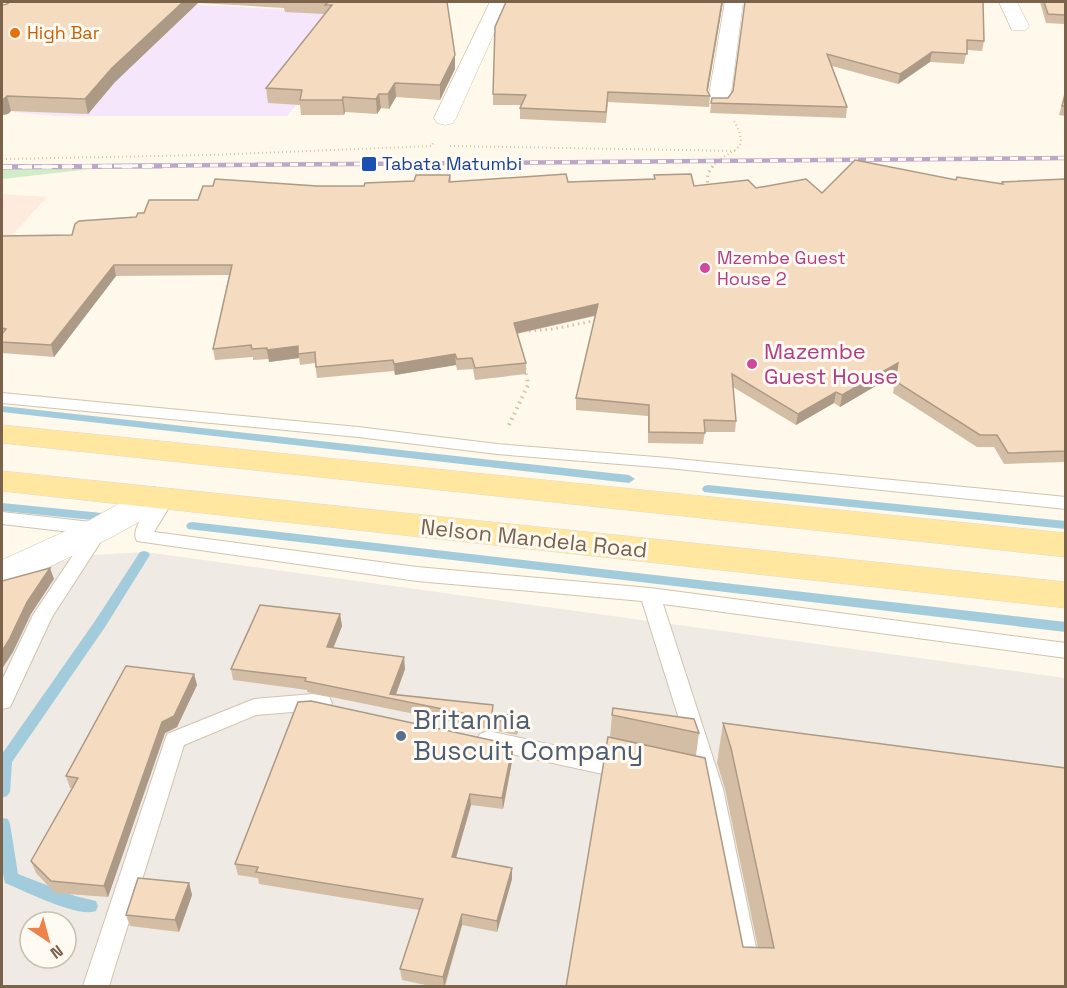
<svg xmlns="http://www.w3.org/2000/svg" width="1067" height="988" viewBox="0 0 1067 988" font-family="'Space Grotesk',sans-serif">
<style>
.commercial{fill:#feebde}
.industrial{fill:#efeae3;fill-rule:evenodd}
.education{fill:#f6e6fb}
.green{fill:#d1edc7}
.lines{fill:none;stroke-linecap:round;stroke-linejoin:round}
.stream{fill:#a2ccdc;fill-rule:evenodd}
.service-casing{stroke:#d2c2ae;stroke-width:2}
.minor-casing{stroke:#d2c2ae;stroke-width:1}
.primary-casing{stroke:#dfd9d4;stroke-width:1}
.path-far2{stroke:#dbbfa2;stroke-width:2;stroke-dasharray:1 3;stroke-linecap:butt}
.path-far1{stroke:#dbbfa2;stroke-width:3;stroke-dasharray:1.5 4;stroke-linecap:butt}
.path{stroke:#dbbfa2;stroke-width:4;stroke-dasharray:1.5 4.5;stroke-linecap:butt}
.service{fill:#fff;fill-rule:evenodd}
.minor{fill:#fff;fill-rule:evenodd}
.primary{fill:#ffe7a0;fill-rule:evenodd}
.rail-far1-casing{stroke:#bea6ca;stroke-width:4.5}
.rail-casing{stroke:#bea6ca;stroke-width:5}
.rail-far1{stroke:#fffbf2;stroke-width:3;stroke-dasharray:8;stroke-linecap:butt}
.rail{stroke:#fffbf2;stroke-width:4;stroke-dasharray:10;stroke-linecap:butt}
.wall{fill:#d3bda5}
.shaded-wall{fill:#ac9a86}
.building{fill:#f5dcc0;stroke:#ac9a86;stroke-width:1.5}
.food-dot{fill:#e8710a;stroke:#fffbf2;stroke-width:2}
.transit-dot{fill:#1a4fb4;stroke:#fffbf2;stroke-width:2}
.hotel-dot{fill:#d1479c;stroke:#fffbf2;stroke-width:2}
.service-dot{fill:#5c6f8a;stroke:#fffbf2;stroke-width:2}
.labels{text-anchor:middle;stroke-width:6;stroke-linejoin:round;paint-order:stroke}
.far-food-label{font-size:18px;fill:#c56008;stroke:#fffbf2;text-anchor:start}
.far-transit-label{font-size:18px;fill:#164399;stroke:#fffbf2;text-anchor:start}
.far-hotel-label{font-size:18px;fill:#b23c85;stroke:#fffbf2;text-anchor:start}
.hotel-label{font-size:22px;fill:#b23c85;stroke:#fffbf2;text-anchor:start}
.street-label{font-size:22px;fill:#7b624b;stroke:#fffbf2}
.near-service-label{font-size:27px;fill:#4e5e75;stroke:#fffbf2;text-anchor:start}
</style>
<rect width="100%" height="100%" fill="#fef9ea"/>
<path class="commercial" d="M2,194L47,197L2,246Z"/>
<path class="industrial" d="M145,552L1065,678V986H2V582L46,564L94,555ZM30,922H66V958H30Z"/>
<path class="education" d="M138,3L228,6L372,16L287,116H55L13,112Z"/>
<path class="green" d="M2,164H137L2,179Z"/>
<g class="lines">
<g class="stream">
<path d="M2,406L629,475L635,479L629,483L2,412Z"/>
<path d="M708,485L1066,521V529L704,492L702,489L704,486Z"/>
<path d="M2,503L102,513L108,517L102,521L2,511Z"/>
<path d="M192,522L1066,622V632L188,529L186,526L188,523Z"/>
<path d="M144,551L148,552L150,555L148,558L105,627L12,762L10,792L7,796L2,798V754L95,621L140,552Z"/>
<path d="M2,818L8,819L10,824L18,874L75,896L96,901L98,906L96,911C77,918 25,891 5,883L2,869Z"/>
</g>
<g class="service-casing">
<g id="service">
<path d="M2,393L358,427L497,444L668,458L1066,497V509L668,468L497,454L358,437L2,403Z"/>
<path d="M165,493L171,495L174,499L154,532L417,567L650,588L1066,643V658L663,604L723,789L764,986H738L701,789L642,601L417,581L137,541C129,528 151,506 159,495Z"/>
<path d="M2,512L100,523L107,525L109,529L52,617L10,707L2,709V680L33,615L87,534L2,524Z"/>
<path d="M313,694L329,697L332,703L329,709L256,715L184,745L109,986H83L167,734L254,699Z"/>
<path d="M488,731L626,761L634,764L637,770L634,776L626,779L488,749L480,746L477,740L480,734Z"/>
</g>
</g>
<g class="minor-casing">
<g id="minor">
<path d="M490,2H508L456,118L453,123L445,125L437,123L434,118Z"/>
<path d="M725,2H743L730,101L727,106L719,107L711,106L708,101Z"/>
<path d="M999,2H1017L1029,26L1026,30H1012Z"/>
<path d="M155,487L167,490L172,498L167,506L112,537L15,583L2,586V560L88,521L143,490Z"/>
</g>
</g>
<g class="primary-casing">
<g id="primary">
<path d="M2,425L1066,533V557L2,443Z"/>
<path d="M2,471L1066,582V608L2,491Z"/>
</g>
</g>
<g class="path-far2">
<path d="M450,146L738,151"/>
<path d="M2,159L209,155L432,146L433,143"/>
<path d="M712,167C728,147 753,155 734,121"/>
</g>
<g class="path-far1">
<path d="M707,188L708,173L713,166"/>
<path d="M529,331L553,329L598,320"/>
<path d="M525,368L527,379"/>
</g>
<path class="path" d="M509,425L528,385L527,377"/>
<use href="#service" class="service"/>
<use href="#minor" class="minor"/>
<use href="#primary" class="primary"/>
<g class="rail-far1-casing">
<path id="rail-far1" d="M2,167L1066,158"/>
</g>
<g class="rail-casing">
<path id="rail" d="M2,167L162,166"/>
</g>
<use href="#rail-far1" class="rail-far1"/>
<use href="#rail" class="rail"/>
</g>
<g class="wall">
<path d="M10,2H447L455,69L440,100L396,97L389,109L381,108L377,114L345,112L344,115H301L300,105L268,103L266,88L325,14L285,12L284,8L198,3L115,82L88,114L11,111L8,114L2,115L7,4Z"/>
<path d="M723,2L707,91L710,96L709,107L608,102L606,123L520,119V108L521,105H493V94Z"/>
<path d="M745,2H983L984,41L982,51L967,50L964,64L930,62L898,84L832,66L847,107L846,118L710,113L712,98H728L733,91Z"/>
<path d="M1040,2H1065V24L1046,23Z"/>
<path d="M1065,94V116L1059,115Z"/>
<path d="M450,175L451,182H568L654,179V175L694,186L756,188L822,193L956,180L1002,184V182L1065,179V462L1004,464L994,447H977L893,393L896,374L840,407L834,403L796,425L733,387L736,421L735,432H705L703,444L648,443V416L576,410V398L595,316L517,334L526,363V374L475,380L473,369L457,370L456,365L395,375L394,371L317,378L315,363L300,365L299,358L269,362V359L253,360V357L215,360L213,349L229,275L116,276L54,357L2,353V236L72,235L136,217L144,213L198,200L317,186H364L414,181Z"/>
<path d="M340,614L342,626L333,648L405,669L396,695L494,713L518,716V727L517,735L307,692V690L233,680L231,669Z"/>
<path d="M194,674L197,685L177,727L165,733L108,897L55,893L36,873L31,861L72,788H70L66,776Z"/>
<path d="M612,715L699,733L696,756L743,947L758,948L725,789L717,763L723,723L1065,987H566L610,737Z"/>
<path d="M513,756L503,809L471,805L456,858L512,868V879L497,932L462,925L445,987H435L402,980L400,969L419,910L259,884L258,878L238,875L235,864Z"/>
<path d="M189,883L192,895L179,932L130,926L126,915Z"/>
</g>
<g class="shaded-wall">
<path d="M183,2H198V3L115,82L88,114L85,99L112,68Z"/>
<path d="M722,2H723L707,96V90Z"/>
<path d="M932,52L930,62L898,84L900,74Z"/>
<path d="M455,55V69L440,100V85Z"/>
<path d="M395,83L396,97L389,109L388,94Z"/>
<path d="M379,94L381,108L377,114L376,99Z"/>
<path d="M7,96L11,111L8,114L2,115V99Z"/>
<path d="M343,97L345,112L344,115L342,100Z"/>
<path d="M114,265L116,276L54,357L51,345Z"/>
<path d="M598,304L597,315L514,334V323Z"/>
<path d="M298,346L299,358L269,362L267,350Z"/>
<path d="M455,354L456,365L395,375L394,364Z"/>
<path d="M898,363L896,374L840,407L842,395Z"/>
<path d="M836,392L834,403L796,425L798,414Z"/>
<path d="M50,568L54,579L31,614L13,652L2,669V651L27,602Z"/>
<path d="M340,614L342,626L329,659L327,647Z"/>
<path d="M404,657L405,669L394,699L390,694Z"/>
<path d="M194,674L197,685L177,727L165,733L108,897L104,886L162,722Z"/>
<path d="M518,716V727L517,735L516,724Z"/>
<path d="M513,745V756L503,809L502,798Z"/>
<path d="M470,794L471,805L453,868L452,857Z"/>
<path d="M512,868V879L497,932V921Z"/>
<path d="M189,883L192,895L179,932L175,920Z"/>
<path d="M462,914V925L444,987L443,977Z"/>
</g>
<g class="building">
<path d="M10,2H183L112,68L85,99L7,96L4,99H2V5L7,4Z"/>
<path d="M328,2H447L455,55L440,85L395,83L388,94H379L376,99L343,97L342,100H300L302,90L266,88L332,5H325Z"/>
<path d="M506,2H722L707,90L710,96L608,92L606,112L520,108L526,95L493,94L495,27Z"/>
<path d="M745,2H983L984,41L967,40V54L932,52L900,74L827,54L847,107L711,103L712,98H728L733,91Z"/>
<path d="M1044,2H1065V15L1048,14Z"/>
<path d="M1065,94V106H1062Z"/>
<path d="M855,160L956,180L957,177L1003,184L1002,182L1065,179V451L1008,453L997,435H980L895,381L898,363L842,395L836,392L798,414L732,374L736,421L704,420L705,433L649,432V405L576,398L598,304L514,323L526,363L475,368L472,358L457,359L455,354L394,364L393,360L316,367L315,352L298,354V346L267,350V348L252,349L251,345L213,349L232,265H114L51,345L2,342V334L6,329L2,328V236L72,235L75,224L79,221L136,217L138,213H144L149,200H198L203,186H213L215,179L317,186H364L365,183L414,181L416,175H450L449,182L566,174L568,182L655,179L654,175L691,174L694,186L748,180L756,188L806,179L822,193Z"/>
<path d="M50,568L27,602L9,640L2,651V581Z"/>
<path d="M260,605L340,614L327,647L404,657L390,694L493,705L492,713L518,716L516,724L305,681L306,678L231,669Z"/>
<path d="M126,666L194,674L174,716L162,722L104,886L51,881L31,861L78,778L66,776Z"/>
<path d="M311,701L513,745L502,798L470,794L452,857L512,868L497,921L462,914L443,977L400,969L423,899L256,872L258,867L235,864L298,702Z"/>
<path d="M613,708L694,719L699,733L612,715Z"/>
<path d="M723,723L1065,768V987H566L608,737L705,758L743,947L774,948L731,748Z"/>
<path d="M138,878L189,883L175,920L126,915Z"/>
</g>
<circle class="food-dot" cx="15" cy="33" r="6"/>
<rect class="transit-dot" x="361" y="156" width="16" height="16" rx="3"/>
<g class="hotel-dot">
<circle cx="705" cy="268" r="6"/>
<circle cx="752" cy="364" r="6"/>
</g>
<circle class="service-dot" cx="401" cy="736" r="6"/>
<g class="labels">
<g class="far-food-label">
<text x="27" y="39">High Bar</text>
</g>
<g class="far-transit-label">
<text x="382" y="170">Tabata Matumbi</text>
</g>
<g class="far-hotel-label">
<text x="717" y="264">Mzembe Guest<tspan x="717" dy="21">House 2</tspan></text>
</g>
<g class="hotel-label">
<text x="764" y="359">Mazembe<tspan x="764" dy="25">Guest House</tspan></text>
</g>
<g class="street-label">
<text transform="translate(534 538) rotate(6)" y="8">Nelson Mandela Road</text>
</g>
<g class="near-service-label">
<text x="413" y="729">Britannia<tspan x="413" dy="31">Buscuit Company</tspan></text>
</g>
</g>
<rect width="1067" height="988" fill="none" stroke="#7b624b" stroke-width="6"/>
<g transform="translate(48 940) rotate(144)"><circle r="28" fill="#fffbf2" stroke="#cabeaf" stroke-width="1.5"/>
<path d="M0-4.5L10 22L0 15L-10 22Z" fill="#ed834a"/>
<text y="-9" font-size="16" font-weight="bold" text-anchor="middle" fill="#7b624b">N</text>
</g>
</svg>
